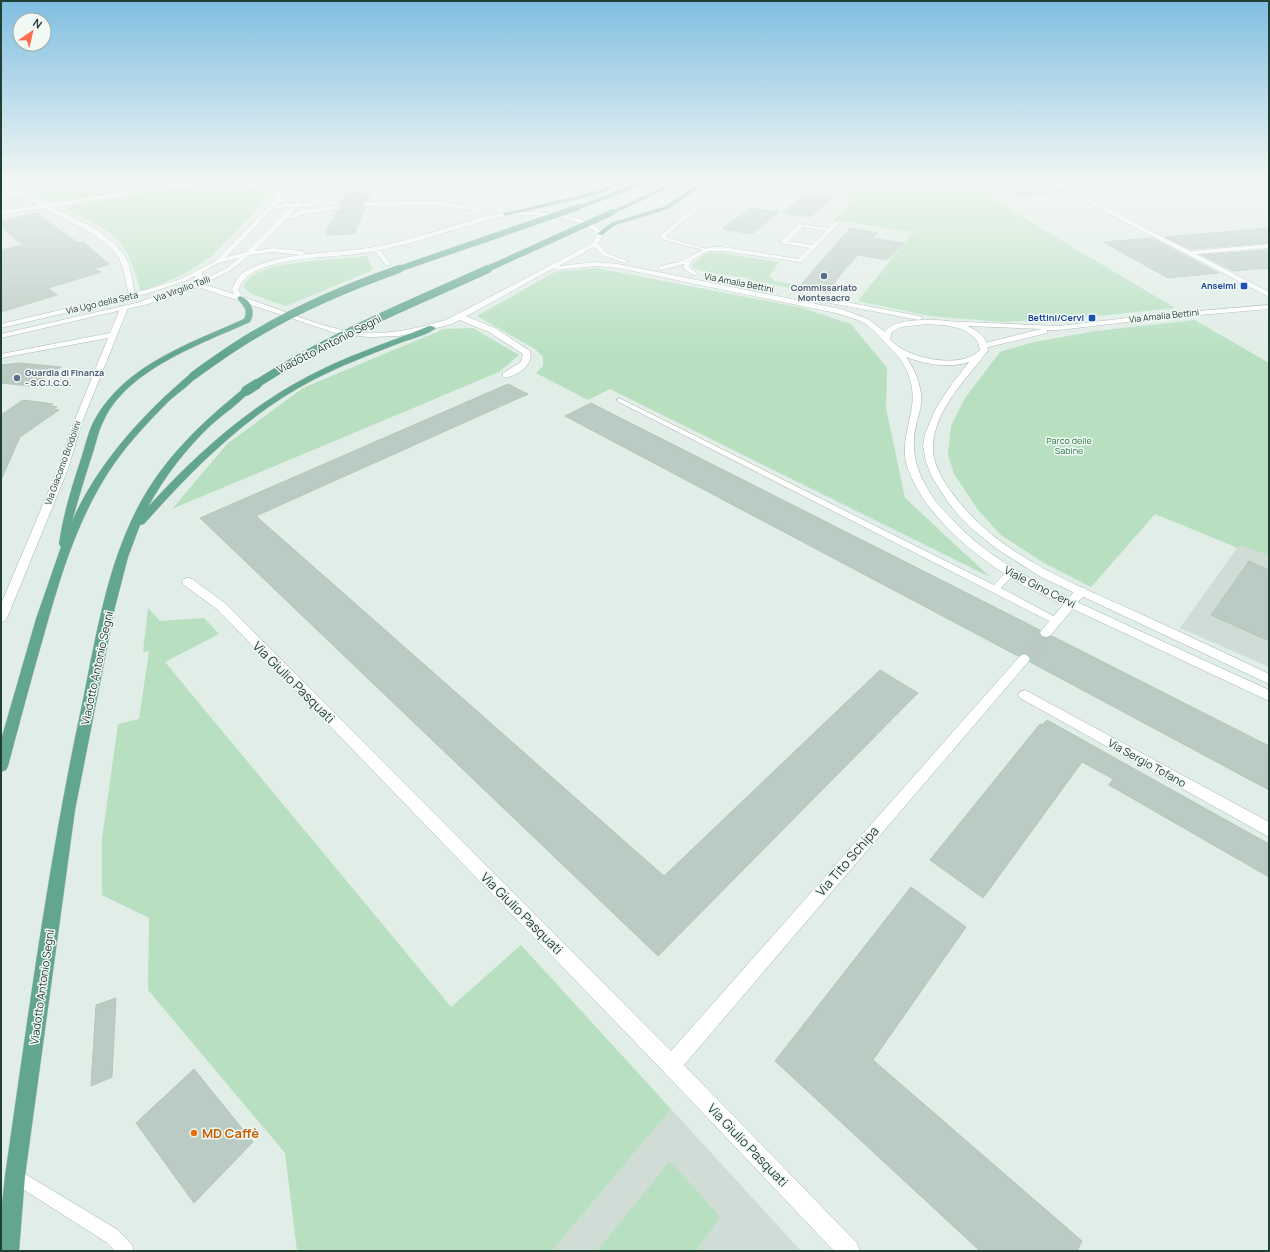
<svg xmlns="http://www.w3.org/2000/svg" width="1270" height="1252" viewBox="0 0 1270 1252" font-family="Manrope,sans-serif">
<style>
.built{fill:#cfddd6}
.green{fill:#b8e0c0}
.building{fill:#b9cbc2;stroke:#b3c7bd}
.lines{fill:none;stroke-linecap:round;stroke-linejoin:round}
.minor-tunnel-far1{stroke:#bacac3;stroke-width:6;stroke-dasharray:6 3;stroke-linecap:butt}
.minor-tunnel{stroke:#bacac3;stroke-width:12;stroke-dasharray:12 6;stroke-linecap:butt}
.service-casing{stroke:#a3b5ae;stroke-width:1}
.minor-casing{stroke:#a3b5ae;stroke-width:1}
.tertiary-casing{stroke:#a3b5ae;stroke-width:1}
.primary-casing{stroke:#c1c9c6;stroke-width:1}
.service{fill:#fff;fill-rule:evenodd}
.minor{fill:#fff;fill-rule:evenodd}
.tertiary{fill:#fff;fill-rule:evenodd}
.primary{fill:#62a690;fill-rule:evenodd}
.primary-bridge-far2-casing{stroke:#c1c9c6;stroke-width:6;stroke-linecap:butt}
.primary-bridge-far1-casing{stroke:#c1c9c6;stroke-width:8;stroke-linecap:butt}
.primary-bridge-casing{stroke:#c1c9c6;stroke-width:10;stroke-linecap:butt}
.primary-bridge-far2{stroke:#62a690;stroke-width:6}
.primary-bridge-far1{stroke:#62a690;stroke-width:8}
.primary-bridge{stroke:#62a690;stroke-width:10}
.service-dot{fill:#5c6f8a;stroke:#f2f9f5;stroke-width:1.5}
.transit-dot{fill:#1a4fb4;stroke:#f2f9f5;stroke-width:1.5}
.food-dot{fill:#e8710a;stroke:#f2f9f5;stroke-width:1.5}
.labels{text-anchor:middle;stroke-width:3;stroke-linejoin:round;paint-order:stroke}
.far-street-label{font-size:9px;fill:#203f35;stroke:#f2f9f5}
.far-transit-label{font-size:9px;font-weight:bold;fill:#164399;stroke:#f2f9f5;text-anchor:end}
.far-service-label{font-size:9px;font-weight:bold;fill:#4e5e75;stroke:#f2f9f5}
.far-park-label{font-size:9px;fill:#277942;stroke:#f2f9f5}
.street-label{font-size:11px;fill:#203f35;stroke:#f2f9f5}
.near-street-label{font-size:13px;fill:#203f35;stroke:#f2f9f5}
.near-food-label{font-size:13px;font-weight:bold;fill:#c56008;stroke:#f2f9f5;text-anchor:start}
</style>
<rect width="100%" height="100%" fill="#e1ede7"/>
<g class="built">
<path d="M1,191L2,192L24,203L1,208Z"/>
<path d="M1240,544L1269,556V667L1180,628Z"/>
<path d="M671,1109L801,1251H552Z"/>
</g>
<g class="green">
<path d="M1,179H204L53,203L18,186L1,182Z"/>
<path d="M231,179H235L264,193L266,199L212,256L184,274L143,291L140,290C134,267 128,246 108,231C94,221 77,217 64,207Z"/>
<path d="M747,179H976L993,195L987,196L1175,308L1098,316L1002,322L929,316L858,301L913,232L834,220L856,197Z"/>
<path d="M1238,179H1269V191Z"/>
<path d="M714,252L779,262L769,276L775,281L792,284L789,288L749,280L748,278L716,274L692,268L693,264L705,254Z"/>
<path d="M367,256L373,270L286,306L251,294L244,288C245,259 344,260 367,256Z"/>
<path d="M596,268L803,308L851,324L887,368L886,408L905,498L990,577L610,389L588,400L536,373L543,366V357L535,349L477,316L555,272Z"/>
<path d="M1195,320L1269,363V556L1241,545L1238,548L1155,514L1091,587L1044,563L1001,535L978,510L954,474L948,455L951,426L965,398L1000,352L1034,342L1096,331Z"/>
<path d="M473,328L519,355L499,372L172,509L227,444L303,388L444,329Z"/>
<path d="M148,608L160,621L204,618L219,634L165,662L451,1007L521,945L671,1109L552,1251H297L285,1153L148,990L149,918L102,895V839L118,724L139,719L149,651L143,652Z"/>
<path d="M670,1161L720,1217L696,1251H597Z"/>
</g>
<g class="building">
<path d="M352,179H376L368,200L362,204L365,207L354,234L325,235L337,211L342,209L339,205Z"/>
<path d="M990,179H1055L1053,185L1064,192L1020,196Z"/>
<path d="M804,195L831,198L810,217L783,213Z"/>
<path d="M750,208L779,212L752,234L722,229Z"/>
<path d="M36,213L78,243L83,242L109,264L94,269L101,272L48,288L57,295L1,312V250L23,245L1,227V221Z"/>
<path d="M850,228L878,233L872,238L904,243L887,260L858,255L844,270L827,293L798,288Z"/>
<path d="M1269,228V243L1190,249L1165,237Z"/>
<path d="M1152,238L1219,273L1168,278L1103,242Z"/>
<path d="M1269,250V268L1233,271L1201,255Z"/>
<path d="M20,363L61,367L29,386L1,383V365Z"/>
<path d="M508,384L528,394L256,516L664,876L880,670L918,693L658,956L200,518Z"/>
<path d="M23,400L53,404L51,406L57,407L53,409L59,410L20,437L1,480V415Z"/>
<path d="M591,403L1040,630L1039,634L1042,637L1046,638L1052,636L1269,746V790L1030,662L1031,658L1029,655L1023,653L1018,656L565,416Z"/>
<path d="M1249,561L1269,570V641L1211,615Z"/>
<path d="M1047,720L1269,844V877L1109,785L1113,779L1082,762L983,898L930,860L1040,724L1042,725Z"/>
<path d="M911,887L966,927L873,1060L1082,1241L1077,1251H980L775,1061Z"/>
<path d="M116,998L112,1077L91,1086L96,1005Z"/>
<path d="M194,1069L253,1142L194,1203L136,1123Z"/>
</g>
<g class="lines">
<path class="minor-tunnel-far1" d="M338,208L365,207"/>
<path class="minor-tunnel" d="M1024,659L1046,633"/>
<g class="service-casing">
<g id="service">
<path d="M399,179H403L404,180L402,181Z"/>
<path d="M707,203L710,204L694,211L666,236L668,238L707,249V251L664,240L661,237V235L692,209Z"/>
<path d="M617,399H621L994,585L1007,571H1013L1014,573L1013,575L1001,588L1059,619L1060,621L1059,623H1053L617,401Z"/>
<path d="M15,1168L118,1230L132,1245L134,1251H115L106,1242L10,1181L7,1176L10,1171Z"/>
</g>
</g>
<g class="minor-casing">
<g id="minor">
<path d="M207,179H220L51,207C78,220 114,233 128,263C132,273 133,285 135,296L132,298L129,296L124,272L119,258L113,250L95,235L44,208L1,215V211L39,205L1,188V184L20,191L46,204Z"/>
<path d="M1057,179H1069L1061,181L1059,184L1190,251L1269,244V248L1196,254L1269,292V297L1054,185Z"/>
<path d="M436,201L487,210L484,212L436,205L366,206L363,204L366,202Z"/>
<path d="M285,203H309L312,205L309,207H285L272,210L269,208Z"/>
<path d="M338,206L341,208L340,209L307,213L282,221L279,219L306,209Z"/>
<path d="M836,221L841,222L801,262L723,251H708L692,260L689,267L697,273V275H693L684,269V264L661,270L658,268C663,264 672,264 679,262C697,255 700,246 723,247L798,259L809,248L781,243V241L799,224L829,228ZM802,227L826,231L812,245L788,241Z"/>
<path d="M374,248H378L391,264L390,265H386L373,249Z"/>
<path d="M1269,305V309L1153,319L1059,330H1047V333L984,348L980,346L981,344L1041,329L944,325L940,323L944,321L1059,326L1153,315Z"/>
<path d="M121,306H124L128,308L82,422L68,469L7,618L5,621L1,622V604L58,469L74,422L108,338L1,358V354L110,333Z"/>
<path d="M457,315H463L495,328L530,351C535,364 515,379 503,377V373L521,362L523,354L489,332L457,319Z"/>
<path d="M188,578L192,579L226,604L671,1051L1020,656L1024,654L1028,656L1030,659L1028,662L684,1065L857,1243L860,1251H834L664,1072L218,610L184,585L182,582L184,579Z"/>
<path d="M1081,587L1085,588L1087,591L1085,594L1050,636L1046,637L1042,636L1040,633L1042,630L1077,588Z"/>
<path d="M1025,690L1269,822V837L1020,698L1018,695L1020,692Z"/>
</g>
</g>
<g class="tertiary-casing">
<path id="tertiary" d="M250,179H257L280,193L282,199L226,257L246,252L296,202L295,197L264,179H271L299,195L302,202L255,251L272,248L302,251L305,253L302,255L272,252L250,255L231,270L203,284L234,294L232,290C236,279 240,273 251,268C289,251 334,254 374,247C415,240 455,224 495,214C519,209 590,211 603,234L598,244L608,254L628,261L625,263L604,256L594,247L559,266L595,262L618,264L841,309L868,319L885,332C891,322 908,321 919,320L825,302L822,300L825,298L919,316L923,318L919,320C940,319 970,321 984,338C986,341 987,346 988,350C967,379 935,408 933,446C932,461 941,478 950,490C996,556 1075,584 1145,616C1187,635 1228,654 1269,674V684L1041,577L997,549L971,528L959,516L948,502L932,477L926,462L923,446L925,434L935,410L951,385L969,362C948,369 926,364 906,357C917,373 924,391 920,410C917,422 913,434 914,446C914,460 919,474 926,486C932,498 941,508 950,517C998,570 1065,596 1129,626C1176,647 1222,669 1269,690V701L1024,586C978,558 928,521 908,469C900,447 909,428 912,406C915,388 908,366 895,353C892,350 889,347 886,344C879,336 872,327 862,322C854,318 845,316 836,313L618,268L595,266L557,270L554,268L452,324L425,331L399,336L369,337L338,334L198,287L148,304L1,338V334L136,303L195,283V276L185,281L149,293L1,328V324L145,290L181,279L217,260L276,199L275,195ZM531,215C547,216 588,219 597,234L593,243L446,320C413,330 372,339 338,329C306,321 274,307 243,297L238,290C242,281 246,275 256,271C293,254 337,259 376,251C417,243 456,228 496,218L514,215ZM239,258L227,268L202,280V272L218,263ZM927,324C943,325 968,326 977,341C979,343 979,347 980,350C963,370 905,359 890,339L892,332L901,327Z"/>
</g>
<g class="primary-casing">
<g id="primary">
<path d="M628,179H636L591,196L505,216L502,214L587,194Z"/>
<path d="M647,179H655L623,193L581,208L576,207Z"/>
<path d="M681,179H688L615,213L610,212Z"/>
<path d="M706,179H713L668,209L615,225L602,235L597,234L611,223L664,207Z"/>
<path d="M240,296C251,300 256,311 250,322C201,344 128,369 104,420C99,429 97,439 94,449C86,473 79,497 72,521C99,462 141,416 190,374H196L197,376C190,385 179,392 170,400C150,420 130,441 114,464C79,514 61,574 45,631C32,676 20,721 8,766L6,770L1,772V740L36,619L61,547L59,544C63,516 71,489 80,462C85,448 88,431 95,419C126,364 191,343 244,319C249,309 242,305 237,298Z"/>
<path d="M429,326H432L436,328C428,335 407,340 397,344C369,355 340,366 313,380C247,414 193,469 144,524L140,525L128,557L115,607L75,810L25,1176L19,1251H1V1213L5,1176C28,1017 49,857 83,700C96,636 107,567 137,509C162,460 201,423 243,389H249L250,391C239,404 223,414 210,426C185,450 165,476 148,507C194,456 245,410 305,378C345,356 388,343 429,326Z"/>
</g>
</g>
<use href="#service" class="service"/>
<use href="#minor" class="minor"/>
<use href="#tertiary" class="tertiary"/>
<use href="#primary" class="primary"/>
<g class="primary-bridge-far2-casing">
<g id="primary-bridge-far2">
<path d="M396,270L579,207"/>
<path d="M485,270L613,212"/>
</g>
</g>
<g class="primary-bridge-far1-casing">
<g id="primary-bridge-far1">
<path d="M193,376C215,360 236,345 259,332C303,306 351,286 399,269"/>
<path d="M255,385C328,337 409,305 488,269"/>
</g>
</g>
<g class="primary-bridge-casing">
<path id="primary-bridge" d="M246,391L257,384"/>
</g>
<use href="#primary-bridge-far2" class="primary-bridge-far2"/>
<use href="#primary-bridge-far1" class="primary-bridge-far1"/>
<use href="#primary-bridge" class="primary-bridge"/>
</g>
<linearGradient id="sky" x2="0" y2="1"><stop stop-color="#80bee1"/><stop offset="0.51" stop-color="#f2f7f4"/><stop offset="1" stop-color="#f2f7f4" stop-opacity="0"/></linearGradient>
<rect width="1270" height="354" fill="url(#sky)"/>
<g class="service-dot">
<circle cx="824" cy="276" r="4"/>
<circle cx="17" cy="378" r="4"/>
</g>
<g class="transit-dot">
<rect x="1240" y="282" width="8" height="8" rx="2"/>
<rect x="1088" y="314" width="8" height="8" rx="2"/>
</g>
<circle class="food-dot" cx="194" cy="1133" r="4"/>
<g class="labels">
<g class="far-street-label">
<text transform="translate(739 283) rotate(11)" y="3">Via Amalia Bettini</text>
<text transform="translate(182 289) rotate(-20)" y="3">Via Virgilio Talli</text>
<text transform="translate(102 303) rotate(-13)" y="3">Via Ugo della Seta</text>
<text transform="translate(1164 316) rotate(-6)" y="3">Via Amalia Bettini</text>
<text transform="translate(63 463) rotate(-70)" y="3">Via Giacomo Brodolini</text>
</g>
<g class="far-transit-label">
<text x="1236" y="289">Anselmi</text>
<text x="1084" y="321">Bettini/Cervi</text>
</g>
<g class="far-service-label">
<text x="824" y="291">Commissariato<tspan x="824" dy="10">Montesacro</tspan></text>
<text x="25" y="376" text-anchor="start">Guardia di Finanza<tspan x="25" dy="10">- S.C.I.C.O.</tspan></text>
</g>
<g class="far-park-label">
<text x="1069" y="444">Parco delle<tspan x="1069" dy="10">Sabine</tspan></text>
</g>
<g class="street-label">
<text transform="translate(329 344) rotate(-27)" y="4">Viadotto Antonio Segni</text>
<text transform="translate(1040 587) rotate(27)" y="4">Viale Gino Cervi</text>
<text transform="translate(97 668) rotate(-78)" y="4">Viadotto Antonio Segni</text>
<text transform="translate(1147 763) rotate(29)" y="4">Via Sergio Tofano</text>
<text transform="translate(42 987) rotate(-82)" y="4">Viadotto Antonio Segni</text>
</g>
<g class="near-street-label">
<text transform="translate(294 682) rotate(45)" y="5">Via Giulio Pasquati</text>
<text transform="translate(847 861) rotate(-49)" y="5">Via Tito Schipa</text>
<text transform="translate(522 913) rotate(45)" y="5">Via Giulio Pasquati</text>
<text transform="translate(748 1145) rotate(46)" y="5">Via Giulio Pasquati</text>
</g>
<g class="near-food-label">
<text x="202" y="1138">MD Caffè</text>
</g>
</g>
<rect width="1270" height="1252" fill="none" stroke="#203f35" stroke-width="4"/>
<g transform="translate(32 32) rotate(34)"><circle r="19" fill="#f2f9f5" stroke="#9eafa8"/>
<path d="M0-3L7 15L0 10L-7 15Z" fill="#fd6f4f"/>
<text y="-6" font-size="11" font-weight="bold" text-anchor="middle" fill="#203f35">N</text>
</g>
</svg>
